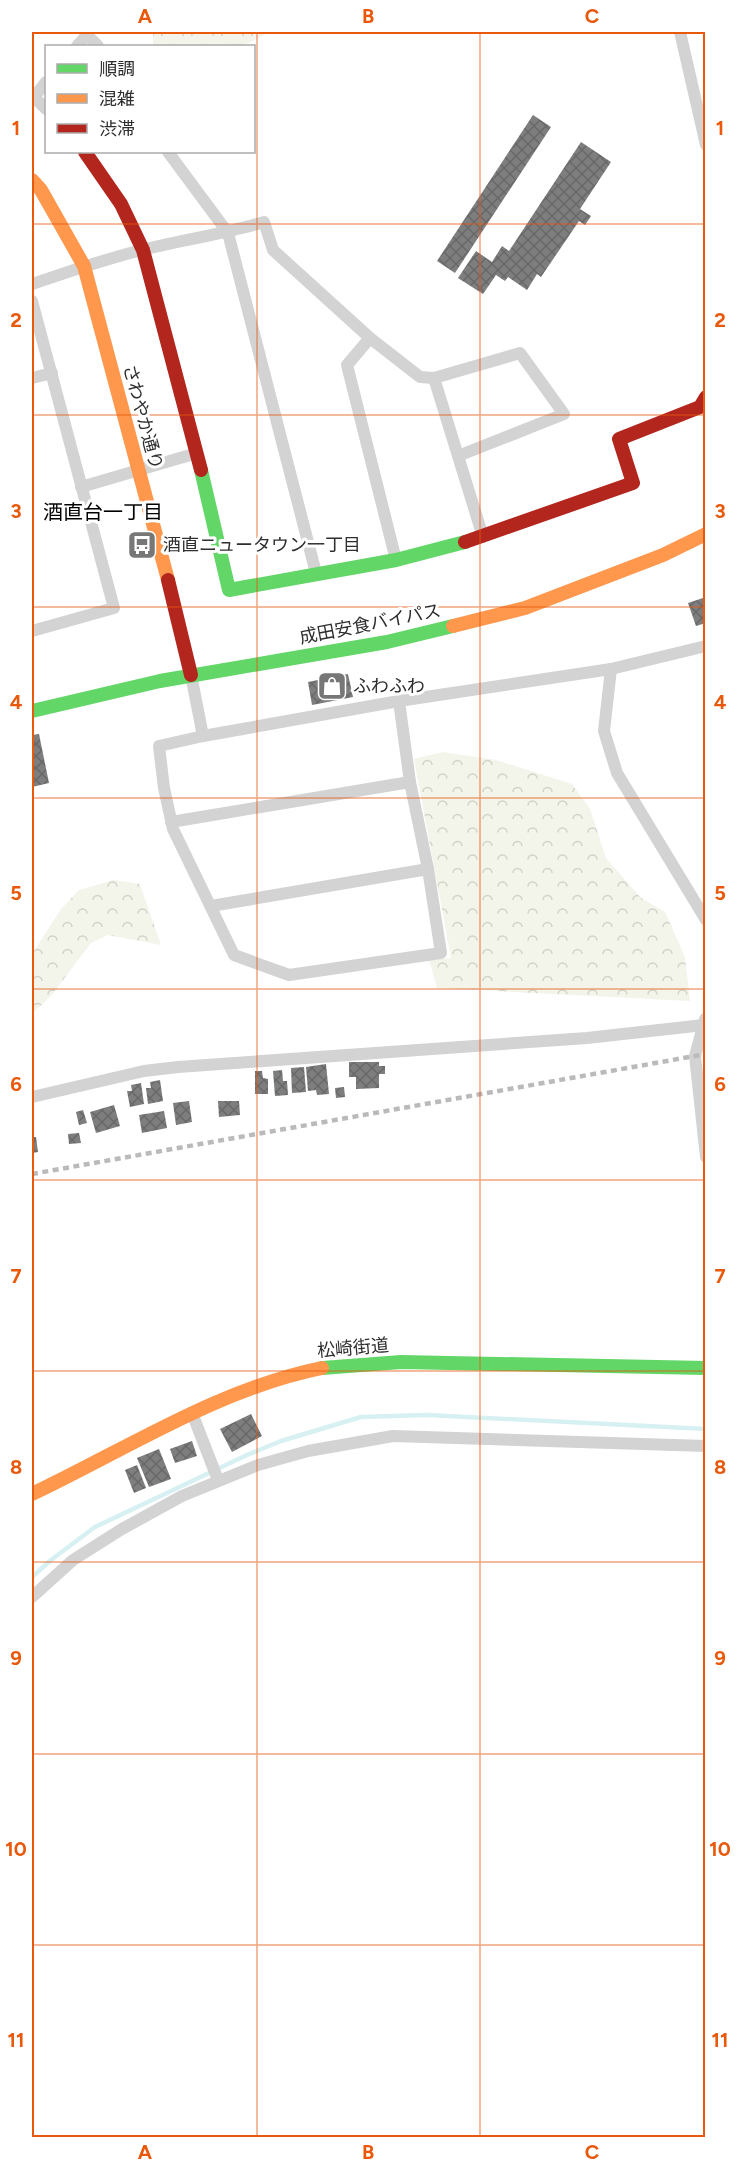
<svg xmlns="http://www.w3.org/2000/svg" width="737" height="2169" viewBox="0 0 737 2169" font-family="Figtree,'Noto Sans JP',sans-serif">
<style>
.forest{fill:url(#forest-crowns)}
.lines{fill:none;stroke-linecap:round;stroke-linejoin:round}
.stream{stroke:#d7f0f2;stroke-width:4.5}
.building{fill:url(#building-cross-hatch)}
.street{stroke:#d3d3d3;stroke-width:12}
.fast{stroke:#63d668;stroke-width:14}
.slow{stroke:#ff974d;stroke-width:14}
.jam{stroke:#b3261e;stroke-width:14}
.rail{stroke:#bababa;stroke-width:4.5;stroke-dasharray:6 4.5;stroke-linecap:butt}
.grid{fill:none;stroke:#e8590c;stroke-width:1.5;stroke-opacity:0.55}
.labels{text-anchor:middle;stroke-width:6;stroke-linejoin:round;paint-order:stroke}
.street-label{font-size:18px;fill:#2e2e2e;stroke:#fff}
.poi-label{font-size:18px;fill:#2e2e2e;stroke:#fff;text-anchor:start}
.neighbourhood-label{font-size:20px;fill:#000;stroke:#fff}
.neatline{fill:none;stroke:#e8590c;stroke-width:2}
.grid-label{font-size:20px;text-anchor:middle;font-weight:bold;fill:#e8590c}
</style>
<defs>
<pattern id="forest-crowns" width="20" height="18" patternUnits="userSpaceOnUse" patternTransform="scale(1.5)"><rect width="20" height="18" fill="#f3f5eb"/><path d="M2 6a3 3 0 1 1 6 0M12 15a3 3 0 1 1 6 0" fill="none" stroke="#d1d2ca"/></pattern>
<pattern id="building-cross-hatch" width="8" height="8" patternUnits="userSpaceOnUse" patternTransform="scale(1.5)"><rect width="8" height="8" fill="#7e7e7e"/><path d="M0 0l8 8M0 8l8-8" fill="none" stroke="#686868"/></pattern>
</defs>
<rect width="100%" height="100%" fill="#fff"/>
<g class="forest">
<path d="M153,32H270L242,46H153Z"/>
<path d="M443,752L496,760L572,784L590,809L606,858L641,898L665,912L685,957L690,1001L437,988L429,960L451,958L414,759Z"/>
<path d="M114,880L140,884L161,945L108,935L91,943L51,996L32,1014V954L61,909L79,890Z"/>
</g>
<g class="lines">
<path class="stream" d="M32,1577L51,1560L95,1527L247,1455L281,1441L361,1417L427,1415L706,1429"/>
</g>
<g class="building">
<path d="M533,115L551,127L455,273L437,261Z"/>
<path d="M581,142L611,162L580,209L591,216L585,225L579,221L541,277L537,274L527,290L508,277L505,281L496,275L483,294L458,278L476,251L492,262L502,246L509,251Z"/>
<path d="M706,597V623L696,626L688,603Z"/>
<path d="M348,674L353,697L312,705L308,682Z"/>
<path d="M39,734L49,783L32,787V735Z"/>
<path d="M349,1062H379V1066H385V1074H379V1088L356,1089V1077H349Z"/>
<path d="M326,1064L329,1094L317,1095L316,1090L308,1091L306,1067Z"/>
<path d="M304,1067L306,1092L292,1093L291,1068Z"/>
<path d="M282,1070L283,1081H287L288,1095L275,1096L273,1071Z"/>
<path d="M255,1071H262L263,1078L268,1079V1094H255Z"/>
<path d="M160,1080L163,1101L148,1104L146,1088H151L150,1082Z"/>
<path d="M141,1083L144,1104L130,1107L127,1091H132L131,1085Z"/>
<path d="M344,1087L345,1097L336,1098L335,1088Z"/>
<path d="M189,1101L192,1122L176,1125L173,1103Z"/>
<path d="M218,1101H239L240,1115L219,1117Z"/>
<path d="M114,1105L120,1126L96,1133L90,1112Z"/>
<path d="M83,1110L87,1123L79,1125L76,1112Z"/>
<path d="M164,1111L167,1128L142,1133L139,1115Z"/>
<path d="M79,1133L81,1143L69,1144L68,1134Z"/>
<path d="M32,1137H36L38,1152L32,1153Z"/>
<path d="M251,1414L262,1436L232,1452L220,1429Z"/>
<path d="M192,1441L197,1456L175,1463L170,1449Z"/>
<path d="M159,1449L171,1479L149,1487L137,1458Z"/>
<path d="M137,1465L146,1488L134,1493L125,1470Z"/>
</g>
<g class="lines">
<g class="street">
<path d="M680,32L706,145"/>
<path d="M77,46L87,35L98,46"/>
<path d="M32,95L46,109"/>
<path d="M34,97L46,82"/>
<path d="M168,152L228,233L316,573"/>
<path d="M32,284C68,272 105,259 142,250C183,240 224,234 264,222L273,250L370,338L420,377L434,378L520,353L564,414L458,456"/>
<path d="M32,301L114,608L32,631"/>
<path d="M370,338L347,365L396,560"/>
<path d="M32,378L52,373"/>
<path d="M434,378L483,537"/>
<path d="M81,487L197,453"/>
<path d="M611,669L604,731L617,773L706,920"/>
<path d="M191,675L203,736"/>
<path d="M399,701L410,782L428,869L441,953L289,975L234,955L173,829L164,788L159,746L203,736Z"/>
<path d="M399,701L611,669L706,646"/>
<path d="M171,822L410,782"/>
<path d="M211,906L428,869"/>
<path d="M705,1019L695,1056L706,1157"/>
<path d="M32,1097L144,1071L178,1067L587,1038L704,1025"/>
<path d="M192,1413L218,1480"/>
<path d="M32,1597L73,1560L122,1529L182,1496L258,1465L308,1451L393,1436L706,1446"/>
</g>
<g class="fast">
<path d="M201,470L229,590L396,560L465,542"/>
<path d="M32,711L160,681L387,642L453,626"/>
<path d="M322,1368L401,1362L706,1368"/>
</g>
<g class="slow">
<path d="M32,180L41,190L84,266L168,580"/>
<path d="M453,626L525,608L663,555L706,534"/>
<path d="M32,1494C127,1449 218,1389 322,1368"/>
</g>
<g class="jam">
<path d="M85,152L121,204L143,250L201,470"/>
<path d="M465,542L633,483L619,439L700,407L706,397"/>
<path d="M168,580L191,675"/>
</g>
<path class="rail" d="M32,1174L706,1054"/>
</g>
<path class="grid" d="M257,32V2138M480,32V2138M32,224H706M32,415H706M32,607H706M32,798H706M32,989H706M32,1180H706M32,1371H706M32,1562H706M32,1754H706M32,1945H706"/>
<defs>
<g id="bus-square" transform="scale(1.5)"><rect x="-9" y="-9" width="18" height="18" rx="4" fill="#777" stroke="#fff"/><path d="M-5-6H5V4H4V6H2V4H-2V6H-4V4H-5ZM-3.5-4V0h7V-4ZM-3.5 1.2v1.5H-2V1.2ZM2 1.2v1.5H3.5V1.2Z" fill="#fff"/></g>
<g id="shop-square" transform="scale(1.5)"><rect x="-9" y="-9" width="18" height="18" rx="4" fill="#777" stroke="#fff"/><path d="M-5-2.5h2.3a2.7 3.5 0 0 1 5.4 0H5L5.5 6h-11ZM-1.5-2.5h3a1.5 2.3 0 0 0-3 0Z" fill="#fff"/></g>
</defs>
<g fill-rule="evenodd">
<use href="#bus-square" x="142" y="545"/>
<use href="#shop-square" x="332" y="686"/>
</g>
<g class="labels">
<g class="street-label">
<text transform="translate(143 417) rotate(75)" y="6">さわやか通り</text>
<text transform="translate(370 624) rotate(-11)" y="6">成田安食バイパス</text>
<text transform="translate(353 1348) rotate(-5)" y="6">松崎街道</text>
</g>
<g class="poi-label">
<text x="163" y="551">酒直ニュータウン一丁目</text>
<text x="353" y="692">ふわふわ</text>
</g>
<g class="neighbourhood-label">
<text x="103" y="519">酒直台一丁目</text>
</g>
</g>
<rect width="737" height="2169" fill="none" stroke="#ffffff" stroke-width="66"/>
<rect x="45" y="45" width="210" height="108" fill="#ffffff" stroke="#ababab" stroke-width="1.5"/>
<rect x="57" y="64" width="30" height="9" fill="#63d668" stroke="#ababab" stroke-width="1.5"/>
<text x="99" y="75" font-size="18" fill="#2e2e2e">順調</text>
<rect x="57" y="94" width="30" height="9" fill="#ff974d" stroke="#ababab" stroke-width="1.5"/>
<text x="99" y="105" font-size="18" fill="#2e2e2e">混雑</text>
<rect x="57" y="124" width="30" height="9" fill="#b3261e" stroke="#ababab" stroke-width="1.5"/>
<text x="99" y="135" font-size="18" fill="#2e2e2e">渋滞</text>
<rect x="33" y="33" width="671" height="2103" class="neatline"/>
<g class="grid-label">
<text x="145" y="23">A</text>
<text x="368" y="23">B</text>
<text x="592" y="23">C</text>
<text x="16" y="135">1</text>
<text x="720" y="135">1</text>
<text x="16" y="327">2</text>
<text x="720" y="327">2</text>
<text x="16" y="518">3</text>
<text x="720" y="518">3</text>
<text x="16" y="709">4</text>
<text x="720" y="709">4</text>
<text x="16" y="900">5</text>
<text x="720" y="900">5</text>
<text x="16" y="1091">6</text>
<text x="720" y="1091">6</text>
<text x="16" y="1283">7</text>
<text x="720" y="1283">7</text>
<text x="16" y="1474">8</text>
<text x="720" y="1474">8</text>
<text x="16" y="1665">9</text>
<text x="720" y="1665">9</text>
<text x="16" y="1856">10</text>
<text x="720" y="1856">10</text>
<text x="16" y="2047">11</text>
<text x="720" y="2047">11</text>
<text x="145" y="2159">A</text>
<text x="368" y="2159">B</text>
<text x="592" y="2159">C</text>
</g>
</svg>
